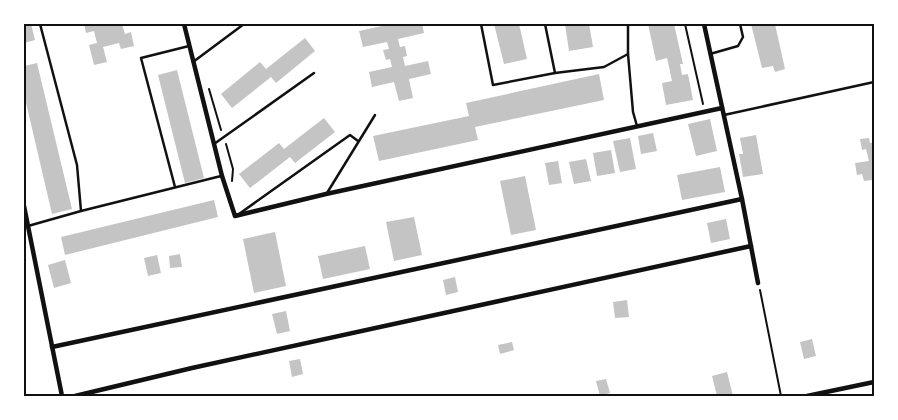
<svg xmlns="http://www.w3.org/2000/svg" width="898" height="420" viewBox="0 0 898 420" font-family="'Golos Text',sans-serif">
<style>
.building{fill:#c4c4c4}
.lines{fill:none;stroke-linecap:round;stroke-linejoin:round}
.path{stroke:#111;stroke-width:2}
.service{stroke:#111;stroke-width:2.5}
.minor{stroke:#111;stroke-width:4.5}
.neatline{fill:none;stroke:#111;stroke-width:2}
</style>
<rect width="100%" height="100%" fill="#fff"/>
<g class="building">
<path d="M24,24H31L35,40L24,43Z"/>
<path d="M84,24H122L125,34L131,32L134,46L121,49L119,43L103,47L107,62L94,65L89,45L97,43L94,31L86,33Z"/>
<path d="M382,24H422L424,33L398,39L400,47L405,46L407,56L403,57L405,66L428,61L431,74L409,79L413,98L399,101L394,82L372,87L369,72L392,67L390,59L386,60L383,50L389,49L387,42L363,47L359,31L382,26Z"/>
<path d="M494,24H519L527,59L504,64Z"/>
<path d="M565,24H589L593,47L569,51Z"/>
<path d="M648,24H674L683,64H680L682,75L688,74L693,100L666,105L662,83L672,81L669,67L667,58L656,61Z"/>
<path d="M751,24H775L785,69L775,72L773,66L762,68Z"/>
<path d="M305,38L315,51L276,83L271,77L232,108L221,94L260,62L266,69Z"/>
<path d="M37,63L72,209L52,214L24,94V66Z"/>
<path d="M177,70L204,178L185,183L158,75Z"/>
<path d="M599,74L604,100L475,127L478,140L379,161L373,136L469,116L466,103Z"/>
<path d="M324,118L335,132L295,163L290,157L250,188L239,174L279,143L284,149Z"/>
<path d="M710,119L717,151L696,156L688,124Z"/>
<path d="M653,133L657,151L641,154L638,136Z"/>
<path d="M756,135L763,174L743,177L739,154H743L740,138Z"/>
<path d="M630,138L636,169L620,172L613,141Z"/>
<path d="M869,138L870,143L874,142V185L872,180L864,181L862,174L857,175L855,163L869,161L866,149L862,150L860,139Z"/>
<path d="M611,150L615,173L597,176L593,153Z"/>
<path d="M586,159L591,181L574,184L569,162Z"/>
<path d="M558,161L562,183L549,185L545,163Z"/>
<path d="M720,167L725,192L682,200L677,175Z"/>
<path d="M525,176L536,230L511,235L500,181Z"/>
<path d="M214,200L218,217L65,255L61,237Z"/>
<path d="M414,217L422,255L394,261L386,222Z"/>
<path d="M726,219L730,239L711,243L707,223Z"/>
<path d="M275,232L286,286L254,293L243,239Z"/>
<path d="M365,246L370,269L323,279L318,256Z"/>
<path d="M180,254L182,267L170,268L169,256Z"/>
<path d="M157,255L161,273L148,276L144,258Z"/>
<path d="M65,260L71,283L54,288L48,265Z"/>
<path d="M455,277L458,292L446,295L443,280Z"/>
<path d="M627,300L629,317L615,318L613,302Z"/>
<path d="M286,311L290,331L277,334L272,314Z"/>
<path d="M812,339L816,356L804,359L800,342Z"/>
<path d="M512,342L514,350L500,354L498,345Z"/>
<path d="M300,359L303,374L292,377L289,361Z"/>
<path d="M727,372L733,396H717L712,376Z"/>
<path d="M606,379L610,393L600,396L596,381Z"/>
</g>
<g class="lines">
<g class="path">
<path d="M685,24L703,104"/>
<path d="M209,89L221,130"/>
<path d="M226,144L233,169L232,181"/>
<path d="M760,290L781,396"/>
</g>
<g class="service">
<path d="M40,24L77,165L81,211L221,176"/>
<path d="M481,24L493,85L555,73"/>
<path d="M545,24L555,73L604,67L628,54V24"/>
<path d="M628,54L633,112L637,126"/>
<path d="M710,54L738,46L743,37L740,24"/>
<path d="M193,62L244,24"/>
<path d="M724,115L874,82"/>
<path d="M214,144L314,73"/>
<path d="M175,187L141,58L189,46"/>
<path d="M327,193L375,115"/>
<path d="M239,214L350,135L358,141"/>
<path d="M28,226L81,211"/>
</g>
<g class="minor">
<path d="M184,24L222,176L235,216L326,194L722,108"/>
<path d="M704,24L742,199"/>
<path d="M24,206L62,396"/>
<path d="M52,347L742,199L758,283"/>
<path d="M75,396L192,368L751,246"/>
<path d="M807,396L874,382"/>
</g>
</g>
<rect width="898" height="420" fill="none" stroke="#ffffff" stroke-width="50"/>
<rect x="25" y="25" width="848" height="370" class="neatline"/>
</svg>
